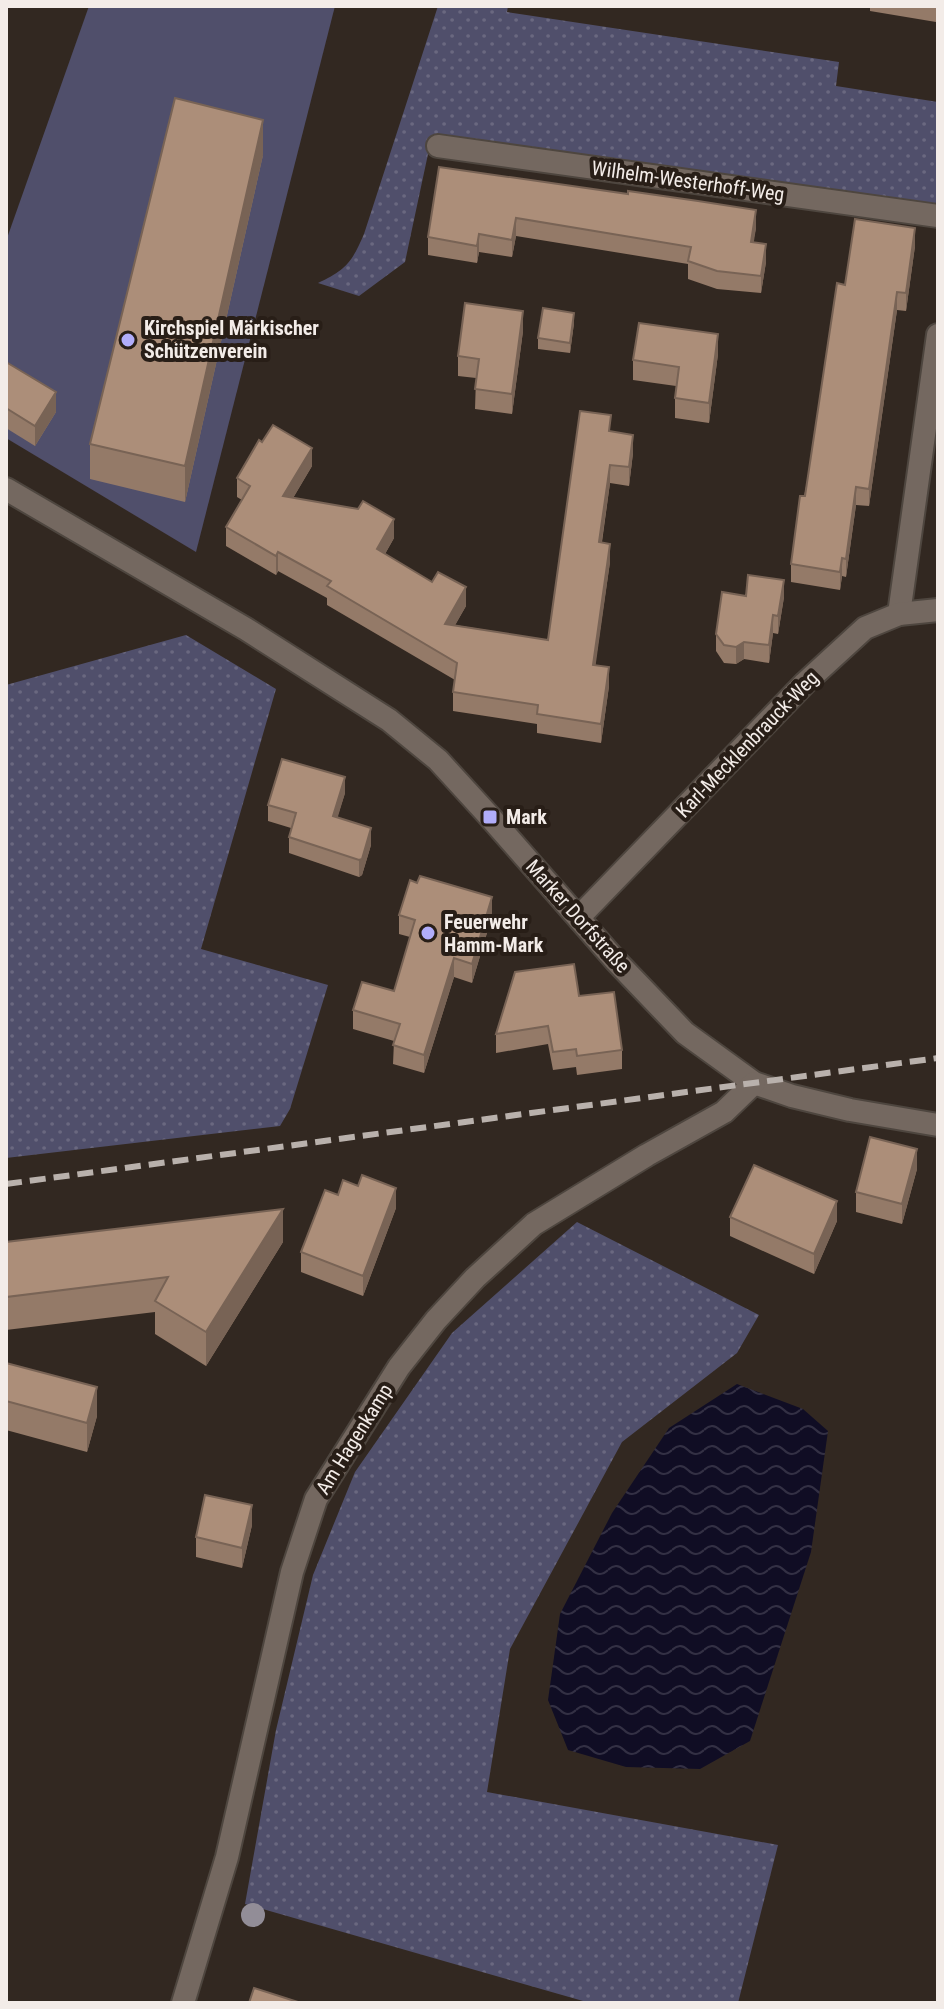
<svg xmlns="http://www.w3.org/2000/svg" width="944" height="2009" viewBox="0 0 944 2009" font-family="'Roboto Condensed',sans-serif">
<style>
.grass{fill:url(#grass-dots)}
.garden{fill:#504f6b}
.water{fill:url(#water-waves)}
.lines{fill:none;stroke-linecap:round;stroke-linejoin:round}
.minor-casing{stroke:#4e463f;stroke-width:26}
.minor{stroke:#746860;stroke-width:22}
.rail{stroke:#b9b1ac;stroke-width:6;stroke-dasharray:16 8;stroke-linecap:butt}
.tree{fill:#928d97}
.wall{fill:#947a68}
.shaded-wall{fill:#786355}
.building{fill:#ac8e79;stroke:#786355;stroke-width:2}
.poi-dot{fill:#b1adfa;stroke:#281e17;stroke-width:3}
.labels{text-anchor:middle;stroke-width:8;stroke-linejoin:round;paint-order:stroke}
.street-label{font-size:20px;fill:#f3ece8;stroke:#281e17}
.poi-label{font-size:20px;font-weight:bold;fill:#f3ece8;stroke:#281e17;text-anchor:start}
</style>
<defs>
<pattern id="grass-dots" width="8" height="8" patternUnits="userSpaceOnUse" patternTransform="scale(2)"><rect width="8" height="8" fill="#504f6b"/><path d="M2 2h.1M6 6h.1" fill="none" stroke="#6a6880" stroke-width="1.8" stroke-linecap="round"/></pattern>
<pattern id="water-waves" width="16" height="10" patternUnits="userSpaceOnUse" patternTransform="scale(2)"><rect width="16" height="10" fill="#100d24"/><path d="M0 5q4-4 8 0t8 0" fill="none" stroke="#333044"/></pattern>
</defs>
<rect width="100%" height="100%" fill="#322821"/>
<g class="grass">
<path d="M438,6H508L507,12L839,62L836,86L938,102V210L431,140L405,262L359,296L318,283C346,270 352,262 364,234Z"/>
<path d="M186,635L276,689L201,949L328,985L290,1109L280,1126L6,1158V685Z"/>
<path d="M577,1222L759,1315L737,1353L622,1442L510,1649L487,1792L778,1845L738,2003H590L245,1904L276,1730L313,1575L355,1472L452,1333Z"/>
</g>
<path class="garden" d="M89,6H335L196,552L6,438V241Z"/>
<path class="water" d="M737,1384L803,1409L828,1431L811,1552L750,1741L700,1769L626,1767L568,1750L548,1700L560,1614L612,1513L669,1428Z"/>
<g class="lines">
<g class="minor-casing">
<g id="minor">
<path d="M438,146L938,216"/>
<path d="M6,489L246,629L389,720L438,760L490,817L616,961L685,1033L754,1083L792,1096L850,1110L938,1125"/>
<path d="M899,614L938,335"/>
<path d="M579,917L805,683L865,628L899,614L938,610"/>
<path d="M183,2003L227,1857L292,1572L316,1499L399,1367L436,1320L475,1278L534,1224L647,1155L724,1112L754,1083"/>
</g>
</g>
<use href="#minor" class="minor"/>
<path class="rail" d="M6,1184L938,1058"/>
</g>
<circle class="tree" cx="253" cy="1915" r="12"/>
<g class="wall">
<path d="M870,6H938L936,22L870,11Z"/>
<path d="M263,155L185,502L90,479V444Z"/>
<path d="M628,194L756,228L753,242L766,262L761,293L717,289L688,279V264L516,236L512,257L479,252L477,263L428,255V237Z"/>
<path d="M915,246L906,311L897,310L869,506L856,505L846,577L842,576L840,590L791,582V564L845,285Z"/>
<path d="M574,323L570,353L538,349V338Z"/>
<path d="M523,331L512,414L475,409L476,378L458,376V356Z"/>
<path d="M718,354L709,423L675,418V398L676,386L633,380V360Z"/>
<path d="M6,363L56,412L35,446L6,428Z"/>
<path d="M611,431L633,453L629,486L610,483L602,542L610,562L595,665L609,686L601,743L537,733V724L453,711V692L455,680L327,605V598L278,571L276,575L226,546V527L242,500L237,497V478L262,442L312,466L293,498L394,538L385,554L466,606L455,625L548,640Z"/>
<path d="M746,596L784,597L778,634L773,633L769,663L744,659L736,664L724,663L716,651V634Z"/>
<path d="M345,793L337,818L371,845L362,875L359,877L289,853V837L291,828L268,821V805Z"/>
<path d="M399,915L492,916L472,983L454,977L424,1073L393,1064L394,1041L353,1029V1010L394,991L410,937L399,934Z"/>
<path d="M579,996L622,1050V1069L577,1075L576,1067L553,1070L548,1044L496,1053V1034Z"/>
<path d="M917,1169L902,1224L856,1212V1192Z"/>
<path d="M358,1186L396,1208L363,1296L301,1272V1252L338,1195Z"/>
<path d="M730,1217L837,1221L814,1274L730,1236Z"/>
<path d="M6,1242H283L206,1366L155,1334V1312L6,1330Z"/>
<path d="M6,1363L97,1416L87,1452L6,1430Z"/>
<path d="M252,1525L242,1568L196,1557V1537Z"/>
</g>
<g class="shaded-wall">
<path d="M936,6H938L936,22Z"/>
<path d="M263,120V155L185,502V466Z"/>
<path d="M756,210V228L751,260V242Z"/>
<path d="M516,218V236L512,257V240Z"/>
<path d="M915,228V246L906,311V293Z"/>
<path d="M479,234V252L477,263V246Z"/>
<path d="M766,244V262L761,293V276Z"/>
<path d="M897,292V310L869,506V489Z"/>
<path d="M523,311V331L512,414V394Z"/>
<path d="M574,313V323L570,353V343Z"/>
<path d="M718,334V354L709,423V403Z"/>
<path d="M56,392V412L35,446V426Z"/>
<path d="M633,435V453L629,486V467Z"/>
<path d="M312,448V466L283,515V496Z"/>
<path d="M610,465V483L599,561V542Z"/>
<path d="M856,487V505L846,577V559Z"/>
<path d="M394,519V538L377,568V549Z"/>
<path d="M610,544V562L593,684V665Z"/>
<path d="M278,552V571L276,575V556Z"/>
<path d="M842,558V576L840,590V572Z"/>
<path d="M784,580V597L778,634V616Z"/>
<path d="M466,587V606L445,643V624Z"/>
<path d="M773,615V633L769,663V645Z"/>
<path d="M744,642V659L736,664V647Z"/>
<path d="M609,667V686L601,743V724Z"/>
<path d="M345,777V793L333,833V816Z"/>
<path d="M371,828V845L362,875L359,877V860Z"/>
<path d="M492,897V916L472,983V964Z"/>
<path d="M454,958V977L424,1073V1055Z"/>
<path d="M917,1149V1169L902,1224V1204Z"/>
<path d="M396,1188V1208L363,1296V1276Z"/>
<path d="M837,1201V1221L814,1274V1254Z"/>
<path d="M283,1209V1242L206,1366V1332Z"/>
<path d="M97,1387V1416L87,1452V1423Z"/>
<path d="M252,1505V1525L242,1568V1548Z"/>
</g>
<g class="building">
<path d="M175,98L263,120L185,466L90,444Z"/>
<path d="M439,167L628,194V191L698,201L756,210L751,242L766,244L761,276L717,271L688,261L691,247L516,218L512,240L479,234L477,246L428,237Z"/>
<path d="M855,219L915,228L906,293L897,292L869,489L856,487L846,559L842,558L840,572L791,564L800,496H805L837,283L845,285Z"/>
<path d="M465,303L523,311L512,394L475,389L479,359L458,356Z"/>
<path d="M543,308L574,313L570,343L538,338Z"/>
<path d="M639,323L718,334L709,403L675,398L679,367L633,360Z"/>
<path d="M6,362L56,392L35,426L6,408Z"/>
<path d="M580,411L611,415L609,431L633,435L629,467L610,465L599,542L610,544L593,665L609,667L601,724L537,714L538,705L453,692L457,663L327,586L331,581L278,552L276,556L226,527L250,486L237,478L259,440L262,442L273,425L312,448L283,496L358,509L363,501L394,519L377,549L432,582L438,572L466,587L445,624L548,640Z"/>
<path d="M748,575L784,580L778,616L773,615L769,645L744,642L736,647L724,645L716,634L722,592L746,596Z"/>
<path d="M282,759L345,777L333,816L371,828L362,859L359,860L289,837L296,813L268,805Z"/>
<path d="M420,876L492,897L472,964L454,958L424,1055L393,1045L400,1024L353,1010L362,982L394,991L415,920L399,915L410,880L417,883Z"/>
<path d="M574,964L579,996L614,992L622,1050L577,1056L576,1049L553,1052L548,1026L496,1034L515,972Z"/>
<path d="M870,1137L917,1149L902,1204L856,1192Z"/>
<path d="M754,1165L837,1201L814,1254L730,1217Z"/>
<path d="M362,1175L396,1188L363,1276L301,1252L325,1190L338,1195L343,1180L358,1186Z"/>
<path d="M283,1209L206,1332L155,1301L168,1277L6,1297V1242Z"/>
<path d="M6,1363L97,1387L87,1423L6,1401Z"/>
<path d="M205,1495L252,1505L242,1548L196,1537Z"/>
<path d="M254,1988L301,2003H249Z"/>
</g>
<g class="poi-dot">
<circle cx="128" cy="340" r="8"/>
<rect x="482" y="809" width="16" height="16" rx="4"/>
<circle cx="428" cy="933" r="8"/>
</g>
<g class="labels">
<g class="street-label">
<text transform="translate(688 181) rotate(8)" y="7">Wilhelm-Westerhoff-Weg</text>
<text transform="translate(747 744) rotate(-46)" y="7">Karl-Mecklenbrauck-Weg</text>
<text transform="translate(578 916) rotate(48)" y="7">Marker Dorfstraße</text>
<text transform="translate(354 1439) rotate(-58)" y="7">Am Hagenkamp</text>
</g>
<g class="poi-label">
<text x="144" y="335">Kirchspiel Märkischer<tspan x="144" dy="23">Schützenverein</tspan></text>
<text x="506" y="824">Mark</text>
<text x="444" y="929">Feuerwehr<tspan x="444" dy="23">Hamm-Mark</tspan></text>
</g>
</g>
<rect width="944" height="2009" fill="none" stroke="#f3ece8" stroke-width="16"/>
</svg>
